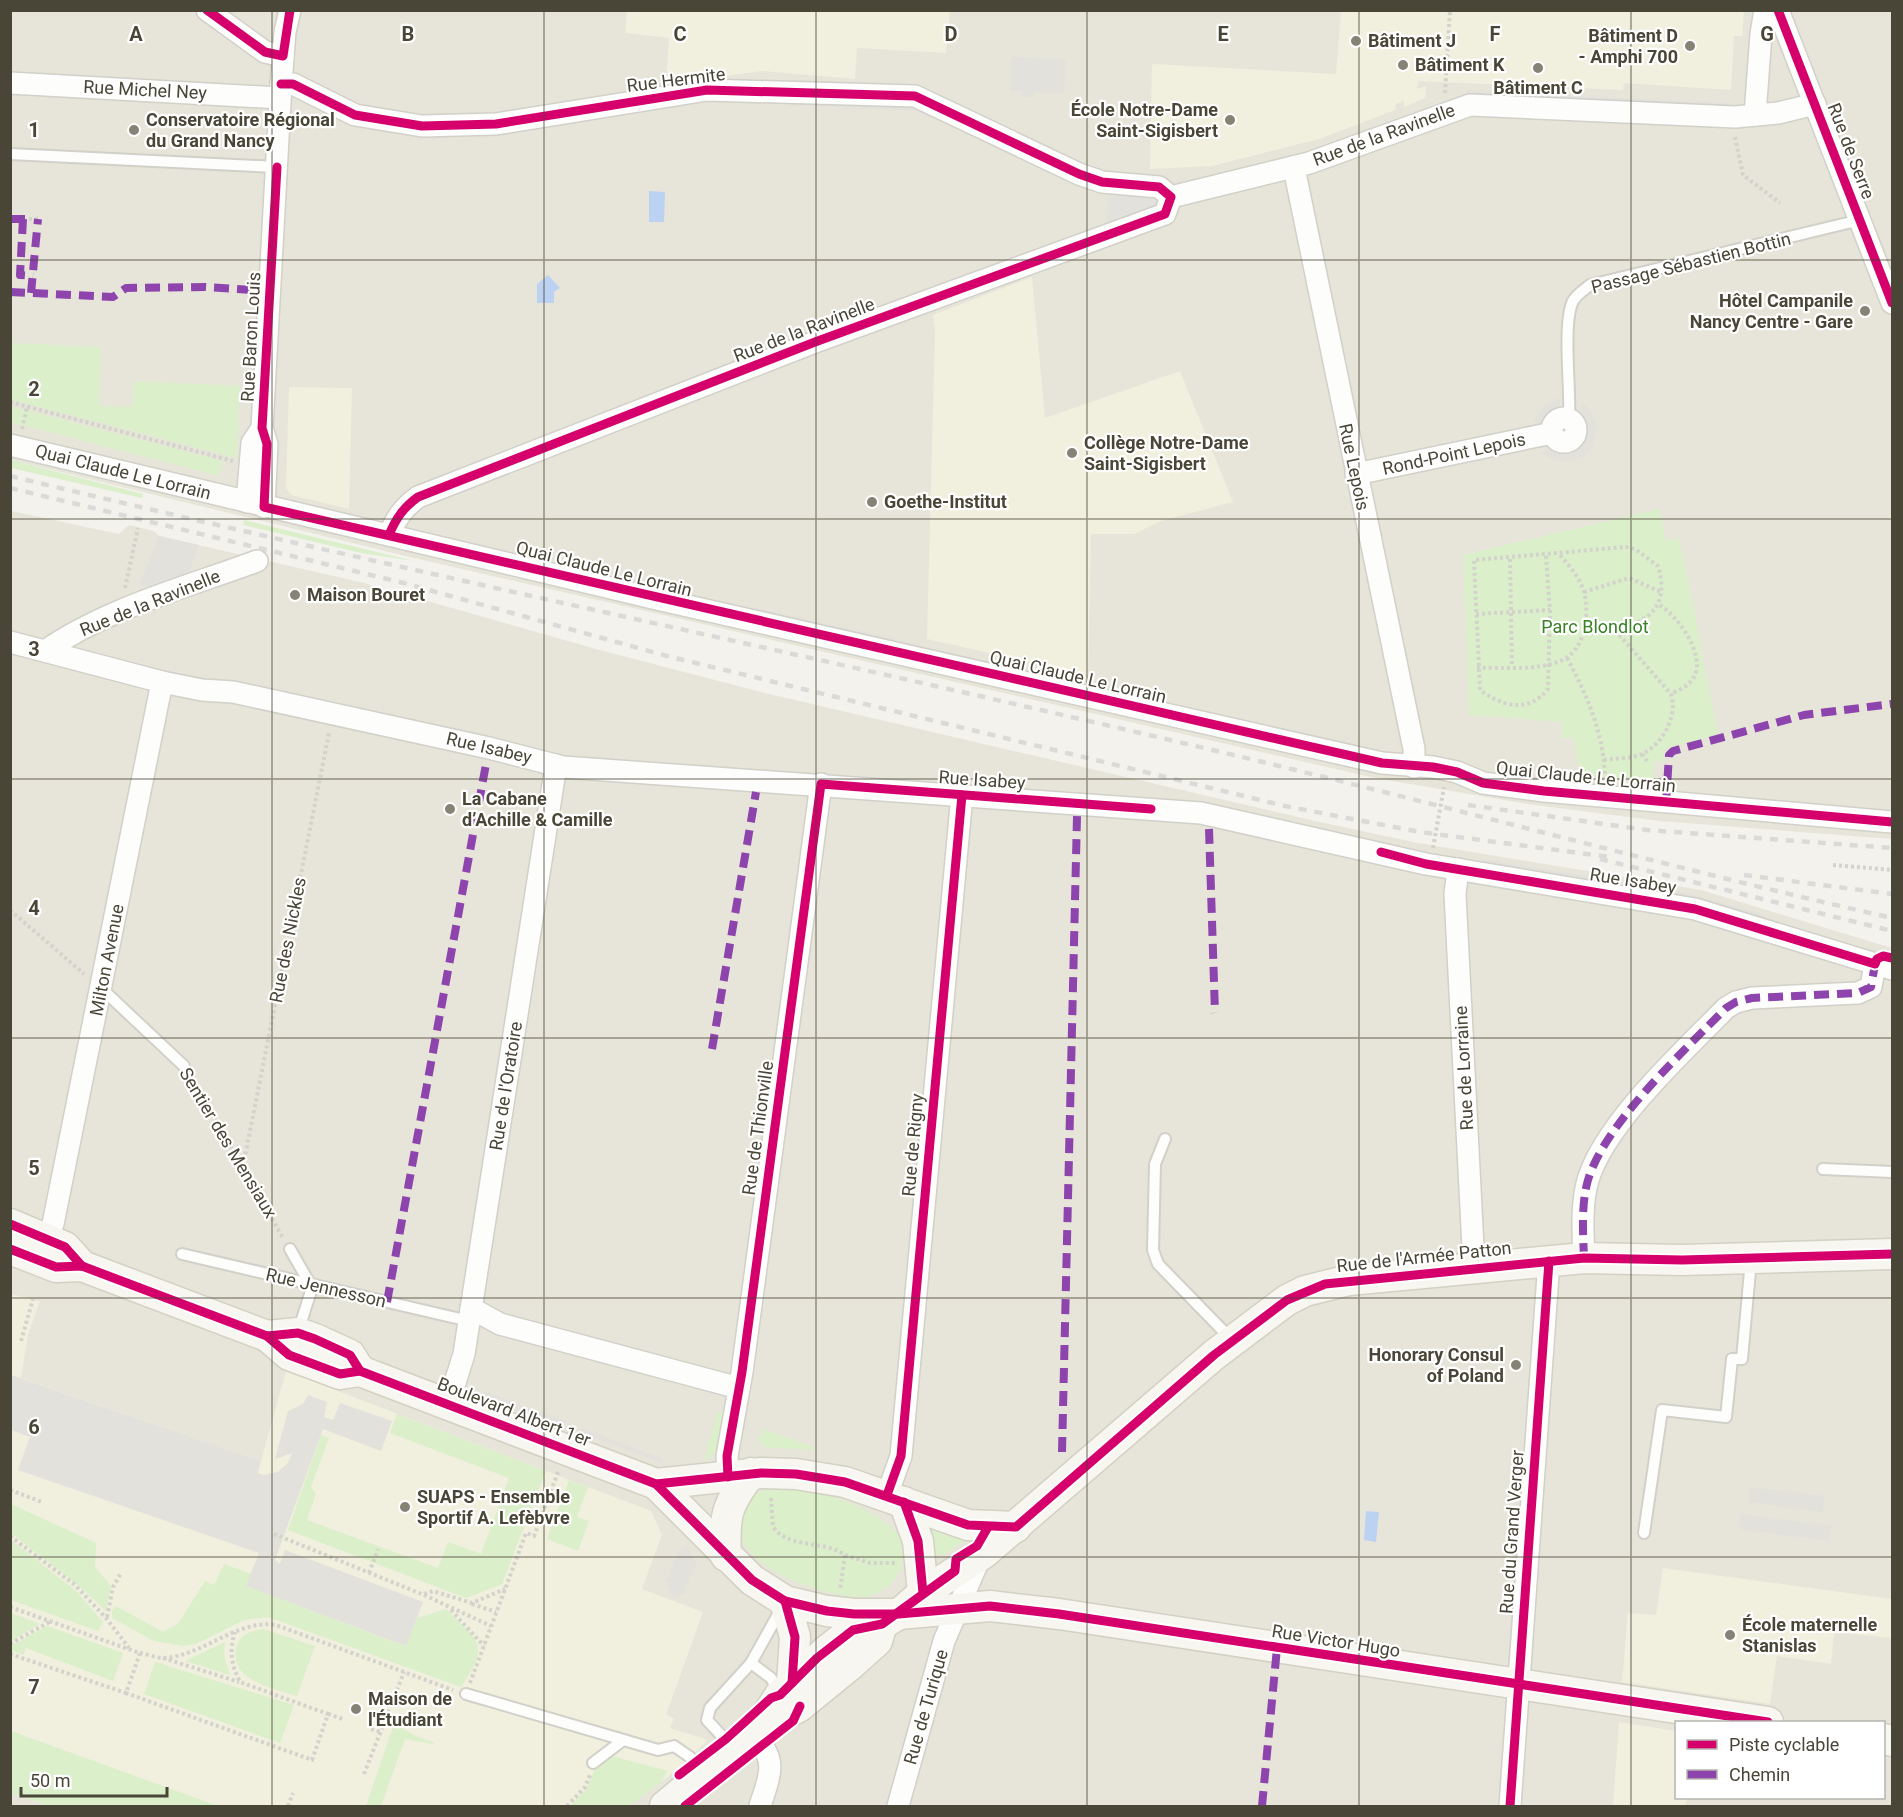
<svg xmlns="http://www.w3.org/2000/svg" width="1903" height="1817" viewBox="0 0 1903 1817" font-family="Roboto,sans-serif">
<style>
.residential{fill:#e7e5d9;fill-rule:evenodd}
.education{fill:#f1efde}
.green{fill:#dbefcb}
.parking{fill:#e2e1dc}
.water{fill:#bbd2f2}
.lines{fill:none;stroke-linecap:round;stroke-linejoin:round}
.service-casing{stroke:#d1d0c9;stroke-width:14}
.minor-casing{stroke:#d1d0c9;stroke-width:24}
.secondary-casing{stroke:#d3d1c3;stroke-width:33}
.path{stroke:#d3d2cb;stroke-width:4;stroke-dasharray:3 3;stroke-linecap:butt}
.service{stroke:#fdfdfc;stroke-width:10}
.minor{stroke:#fdfdfc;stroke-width:21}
.secondary{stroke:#f7f6f0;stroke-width:30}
.rail{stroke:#dadad9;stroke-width:4.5;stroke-dasharray:8 8;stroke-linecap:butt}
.path-bridge{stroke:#d3d2cb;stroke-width:4;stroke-dasharray:3 3;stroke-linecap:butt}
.quiet{stroke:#8e44ad;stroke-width:8;stroke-dasharray:15 8;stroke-linecap:butt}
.cycleway-casing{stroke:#fff;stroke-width:13}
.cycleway{stroke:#d6006c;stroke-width:9}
.grid{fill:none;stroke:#4a4637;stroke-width:1.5;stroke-opacity:0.55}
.poi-dot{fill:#858276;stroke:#fff;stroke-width:2}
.labels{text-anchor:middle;stroke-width:4.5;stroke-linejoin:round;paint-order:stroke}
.poi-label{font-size:18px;font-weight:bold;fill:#4a4637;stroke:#fff;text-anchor:start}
.street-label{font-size:18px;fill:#4a4637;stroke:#fff}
.park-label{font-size:18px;fill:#388125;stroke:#fff}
.grid-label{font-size:20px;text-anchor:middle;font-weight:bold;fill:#4a4637;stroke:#fff;stroke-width:4.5;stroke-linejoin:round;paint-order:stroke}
</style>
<rect width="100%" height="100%" fill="#f3f2ec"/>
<g class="residential">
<path d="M10,11H1892V839L1660,821L1527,804L1375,778L414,558L11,460Z"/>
<path d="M11,511L119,534L129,525L154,531L159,536L364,583L596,649L765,693L1315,821L1418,843L1701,890L1892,948V1806H11ZM1676,1722H1884V1798H1676Z"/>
</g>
<g class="education">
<path d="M627,11V10L950,11L946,53L857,48L855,79L762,71L666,84L669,38L625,33Z"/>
<path d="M1341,11V10L1744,11L1742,36H1734L1731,90L1624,83L1623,90L1418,81L1417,89L1426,86L1425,98L1404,107V101L1396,104L1395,110L1319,139L1212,166L1150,169L1152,64L1336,74Z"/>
<path d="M1032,277L1045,418L1180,371L1233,502L1161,521L1134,534H1091L1088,675L927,639L935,330L933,315Z"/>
<path d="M289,387L352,388L349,509L291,495L286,488Z"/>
<path d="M11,1294L40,1301L28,1334L21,1378L261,1461L286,1371L651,1511L662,1535L642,1589L703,1612L666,1715L674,1718L670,1728L708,1740L674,1772L629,1806H50L11,1793Z"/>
<path d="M1663,1568L1892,1599V1638L1834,1632L1831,1664L1777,1656L1770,1704L1622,1682L1628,1613L1656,1615Z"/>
<path d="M1619,1722L1676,1731V1798H1687L1685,1806H1613Z"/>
</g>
<g class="green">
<path d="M11,343L101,347L99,406L132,407L134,381L240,386L237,458L11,400Z"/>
<path d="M10,406L223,461L219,476L11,422Z"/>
<path d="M10,460H11L143,494L142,498L11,468Z"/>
<path d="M1659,509L1666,541L1678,538L1684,559L1718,735L1666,748L1663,762L1654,761L1653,782L1568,774L1580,772L1573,737L1561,739L1562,722L1469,715L1463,555Z"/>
<path d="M244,520L414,561L361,553L243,525Z"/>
<path d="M718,1411L725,1412L720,1450H715L710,1459H704Z"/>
<path d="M397,1414L546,1471L502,1584L466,1598L288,1530L321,1435L329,1438L311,1487L316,1494L307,1520L438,1568L448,1542L481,1554L509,1478L390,1433Z"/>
<path d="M764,1429L811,1446L814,1450L763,1447L759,1439Z"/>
<path d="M569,1480L588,1487L577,1517L589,1521L578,1551L547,1539Z"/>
<path d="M777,1487C817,1491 861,1500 892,1528C915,1548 901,1585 875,1594C866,1598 857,1597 848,1596C817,1593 760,1572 744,1543C739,1533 741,1523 743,1512C745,1496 762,1489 777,1487Z"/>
<path d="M11,1504L96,1543L95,1567L111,1586L106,1611L79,1586L11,1533Z"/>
<path d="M928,1525L967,1539L945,1554L932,1556Z"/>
<path d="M11,1540L75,1590L103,1622L98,1631L11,1600Z"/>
<path d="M224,1564L251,1574L247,1586L405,1646L417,1618L446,1609C479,1642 491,1643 461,1687L268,1617L244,1620L196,1644L183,1646L154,1641L112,1618V1610L116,1606L163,1632L178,1624L205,1581L214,1585Z"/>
<path d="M10,1613H11L40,1624L11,1641Z"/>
<path d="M47,1626L123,1653L113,1681L26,1648L23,1655L11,1650V1646Z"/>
<path d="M263,1629L315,1646L297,1696C273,1688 226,1680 237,1645C241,1633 252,1631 263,1629Z"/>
<path d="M225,1642L224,1655L230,1675L185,1661Z"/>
<path d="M155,1662L294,1705L280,1743L144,1694Z"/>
<path d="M394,1724L418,1737L434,1742L433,1744L405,1739L381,1806H366Z"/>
<path d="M11,1731L218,1806H50L11,1793Z"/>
<path d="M612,1756L668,1771L660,1783L629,1806H570L587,1788L596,1766Z"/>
</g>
<g class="parking">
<path d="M1011,57L1066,59L1064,94L1034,92L1033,97H1022V91H1010Z"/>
<path d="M1466,91L1728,103V109L1467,96Z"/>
<path d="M789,99L917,105L931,113L929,118L917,111L789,105Z"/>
<path d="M1131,191L1153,192V199L1159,198L1158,212L1106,227L1109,197Z"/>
<path d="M1559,398L1562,412L1551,417L1547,425L1533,421L1545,404Z"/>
<path d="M1584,403L1590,410L1597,427L1591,450L1583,457L1566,462L1551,459L1542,454L1552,444L1564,448L1579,440L1582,425L1575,415Z"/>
<path d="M159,536L199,545L188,575L153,588L140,584Z"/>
<path d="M755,608L895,639L894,644L754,613Z"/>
<path d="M1483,859L1686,893L1766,915L1765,920L1482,863Z"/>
<path d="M11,1375L261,1461L258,1473L264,1475L278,1472L288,1463L292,1453L275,1459L288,1411L303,1404L308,1395L327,1402L324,1417L333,1420L340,1403L392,1421L381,1451L323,1429L275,1560L280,1564L285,1550L423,1602L406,1646L246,1586L259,1553L18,1470L30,1437L11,1430Z"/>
<path d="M484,1391L566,1421L564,1427L482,1395Z"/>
<path d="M582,1428L663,1459L662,1463L580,1433Z"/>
<path d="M1751,1487L1825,1496L1823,1512L1748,1502Z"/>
<path d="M1741,1514L1831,1526L1829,1541L1739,1529Z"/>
<path d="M688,1547L697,1566L691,1569L694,1575L687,1577L690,1584L684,1587L686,1593L673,1598L665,1578L671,1576L669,1570L674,1567L672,1561L679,1558L676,1552Z"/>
</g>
<g class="water">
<path d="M649,191L665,192L664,222H649Z"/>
<path d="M548,275L560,288L554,292V303H537V284Z"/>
<path d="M1366,1511L1379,1512L1376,1542L1364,1540Z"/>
</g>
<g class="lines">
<g class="service-casing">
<g id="service">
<path d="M10,154L277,167"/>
<path d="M1569,419C1571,390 1562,323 1573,301C1576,295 1585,289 1590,285L1860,220"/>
<path d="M101,988L184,1066"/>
<path d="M1165,1139L1155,1164L1153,1250L1158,1264L1231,1339"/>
<path d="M1823,1169L1892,1172"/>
<path d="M290,1249L310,1284L311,1291L298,1332"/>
<path d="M182,1254L469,1321"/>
<path d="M1644,1533L1662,1410L1726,1417L1732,1359H1742L1751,1260"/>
<path d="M751,1663L771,1678L779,1693"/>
<path d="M466,1694L658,1750L674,1746L690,1757L702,1772"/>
<path d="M733,1748L707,1720L710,1708L751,1663L781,1609"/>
<path d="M593,1763L622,1741"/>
</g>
</g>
<g class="minor-casing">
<g id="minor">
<path d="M207,10L265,52L283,56"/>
<path d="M1778,10L1892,303"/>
<path d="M10,83L280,98"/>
<path d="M281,84H293L355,115L422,126L496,124L707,90L915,96L1079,174L1102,182L1159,187L1171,197"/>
<path d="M1755,115L1761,34L1765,10"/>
<path d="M1294,168L1414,749V767"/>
<path d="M1171,197L1309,163L1470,105L1735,117L1778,113L1815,104"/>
<circle cx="1564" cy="430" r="12"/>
<path d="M10,445L657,599L1382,763L1433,767L1457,772L1483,783L1544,791L1892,822"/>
<path d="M1356,474L1552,433"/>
<path d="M247,502L252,443L262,428"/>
<path d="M264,507L267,444L262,428L281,84L285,32L290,10"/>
<path d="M389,535C396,518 404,507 418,497L815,342L1165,214L1171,197"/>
<path d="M10,642L162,682L202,690L233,692L489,748L563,767L1201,813L1426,864L1695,909L1892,969"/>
<path d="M45,651C107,608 187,587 257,561"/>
<path d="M1458,869L1455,894L1474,1267"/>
<path d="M46,1236L53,1224L162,682"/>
<path d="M1584,1258C1583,1233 1581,1204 1588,1180C1605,1123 1684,1051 1726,1008L1736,1002L1752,998L1858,993L1871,987L1875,964"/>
<path d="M471,1308L500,1324L739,1388"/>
<path d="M448,1405L464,1354L556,765"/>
<path d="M728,1477L727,1456L742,1372L821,784"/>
<path d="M887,1495L901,1456L962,795"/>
<path d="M758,1729V1742C779,1761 767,1783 760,1806"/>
<path d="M898,1806L944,1641L980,1557"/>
<path d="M1510,1806L1549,1261"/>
</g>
</g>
<g class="secondary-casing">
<g id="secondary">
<path d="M10,1224L65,1247L82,1266"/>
<path d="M10,1249L56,1267L82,1266L267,1336L289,1355L340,1374L360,1371L656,1484L761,1473L796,1474L845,1482L968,1525L1016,1527"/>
<path d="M267,1336L298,1333L315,1339L350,1355L360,1371"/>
<path d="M656,1484L752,1580L785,1601L827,1611L854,1614H899L990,1606L1059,1614L1768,1722"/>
<path d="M904,1502L918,1541L923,1593"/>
<path d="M726,1556C724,1516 726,1505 751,1473"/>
<path d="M785,1601L795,1637L792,1683"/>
<path d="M758,1729L780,1695L826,1651L853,1630L882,1624L899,1614L923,1593L984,1553L1214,1355L1287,1300L1305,1291L1349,1280L1584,1258L1682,1260L1892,1254"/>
<path d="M1884,1739L1892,1741"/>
<path d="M665,1806L758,1729L800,1706L849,1666L877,1641L882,1624"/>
</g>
</g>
<g class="path">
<path d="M1445,93L1450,10"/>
<path d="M1735,137L1743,175L1780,203"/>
<path d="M29,219H38"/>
<path d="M10,402L233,461"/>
<path d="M22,429L27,407"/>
<path d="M1546,556L1550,610L1548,689C1528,714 1502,706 1480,690L1474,560L1626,547L1635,549L1658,566C1675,622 1626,629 1583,634"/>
<path d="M1510,559L1512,667"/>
<path d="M125,588L138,528"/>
<path d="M1584,592L1629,578L1661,592"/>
<path d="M1660,605C1678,617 1706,654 1694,677C1689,686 1679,690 1671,694"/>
<path d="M1476,614L1550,610"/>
<path d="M1567,658C1587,695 1604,734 1605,778"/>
<path d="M1477,668C1502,667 1536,671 1560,661C1585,652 1590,615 1584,592C1580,578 1569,565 1559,554"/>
<path d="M1642,754L1647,761"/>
<path d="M1604,760C1615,758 1632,759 1642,754C1663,744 1678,716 1671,694L1615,630"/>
<path d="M1833,865L1892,870"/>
<path d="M10,910L84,974"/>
<path d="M191,1078L283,1238"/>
<path d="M243,1166L329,733"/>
<path d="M21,1341L33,1299"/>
<path d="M10,1490L42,1502"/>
<path d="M771,1498L773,1527C791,1550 822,1539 845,1555L840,1590"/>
<path d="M274,1534L424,1595L491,1626"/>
<path d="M10,1536L75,1585L106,1618L129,1648"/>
<path d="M845,1555L870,1563H896"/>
<path d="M369,1573L378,1549"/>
<path d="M424,1594L433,1591L472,1603L505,1589"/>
<path d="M472,1604L496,1612"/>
<path d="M10,1607L140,1653C147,1654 156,1658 163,1658C204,1656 236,1619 276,1625L453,1690"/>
<path d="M451,1610L484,1646"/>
<path d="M107,1617L113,1587L121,1573"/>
<path d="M10,1644L51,1621"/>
<path d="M140,1653L126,1693L312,1760L328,1714L240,1682C231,1664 229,1651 235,1632"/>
<path d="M10,1654L126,1693"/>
<path d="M163,1658L239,1682"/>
<path d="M470,1683L526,1533L534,1536L558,1472"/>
<path d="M328,1714L343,1719"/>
<path d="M371,1729L380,1732"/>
<path d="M364,1774L404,1672"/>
<path d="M288,1806L293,1793"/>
<path d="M567,1806L585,1787L590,1775"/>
</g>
<use href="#service" class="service"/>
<use href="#minor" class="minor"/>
<use href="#secondary" class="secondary"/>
<g class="rail">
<path d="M10,476C407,572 807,654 1204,748C1434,802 1662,866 1892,918"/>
<path d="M10,488L400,582L667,656L1285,806L1420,832L1610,857"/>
<path d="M1468,805L1647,830L1892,848"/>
<path d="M1600,859L1892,931"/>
<path d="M1744,875L1892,894"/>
</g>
<path class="path-bridge" d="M1433,848L1444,787"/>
<g class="quiet">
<path d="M10,219H29"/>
<path d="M23,219L20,275L33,276"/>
<path d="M10,292L113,297L126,288L205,287L252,290"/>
<path d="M31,293L38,219"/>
<path d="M1666,803L1669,755L1673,751L1804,715L1892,704"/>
<path d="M1209,829L1215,1013"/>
<path d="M712,1049L756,792"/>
<path d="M1584,1258C1583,1233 1581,1204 1588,1180C1605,1123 1684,1051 1726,1008L1736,1002L1752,998L1858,993L1871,987L1875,964"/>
<path d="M387,1302L486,764"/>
<path d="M1062,1452L1077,816"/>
<path d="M1262,1806L1277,1648"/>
</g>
<g class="cycleway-casing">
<g id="cycleway">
<path d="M207,10L265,52L283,56L290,10"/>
<path d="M1778,10L1892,303"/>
<path d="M281,84H293L355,115L422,126L496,124L707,90L915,96L1079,174L1102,182L1159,187L1171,197L1165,214L815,342L418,497C404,507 396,518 389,535"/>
<path d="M277,167L262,428L267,444L264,507L1382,763L1433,767L1457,772L1483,783L1544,791L1892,822"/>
<path d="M1381,852L1426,864L1695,909L1875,964L1877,959L1883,956L1892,958"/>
<path d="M10,1224L65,1247L82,1266"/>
<path d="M10,1249L56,1267L82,1266L267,1336L289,1355L340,1374L360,1371L656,1484L761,1473L796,1474L845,1482L968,1525L1016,1527L1214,1355L1287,1300L1325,1284L1584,1258L1682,1260L1892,1254"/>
<path d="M267,1336L298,1333L315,1339L350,1355L360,1371"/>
<path d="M728,1477L727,1456L742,1372L821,784L1151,809"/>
<path d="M656,1484L752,1580L785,1601L827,1611L854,1614H899L990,1606L1059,1614L1768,1722"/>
<path d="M887,1495L901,1456L962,795"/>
<path d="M904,1502L918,1541L923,1593"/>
<path d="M785,1601L795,1637L792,1683"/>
<path d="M679,1775L726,1739L771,1698L780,1695L817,1658L853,1630L882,1624L955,1571L956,1559L977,1546L988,1527"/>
<path d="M685,1806L793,1721L800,1706"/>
<path d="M1510,1806L1549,1261"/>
</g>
</g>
<use href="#cycleway" class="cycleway"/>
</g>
<path class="grid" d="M272,10V1806M544,10V1806M816,10V1806M1087,10V1806M1359,10V1806M1631,10V1806M10,260H1892M10,519H1892M10,779H1892M10,1038H1892M10,1298H1892M10,1557H1892"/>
<g class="poi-dot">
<circle cx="1356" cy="41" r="6"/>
<circle cx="1690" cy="46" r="6"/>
<circle cx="1403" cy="65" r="6"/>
<circle cx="1538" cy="68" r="6"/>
<circle cx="1230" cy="120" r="6"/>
<circle cx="134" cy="130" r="6"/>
<circle cx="1865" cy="311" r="6"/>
<circle cx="1072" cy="453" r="6"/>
<circle cx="872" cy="502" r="6"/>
<circle cx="295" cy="595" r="6"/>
<circle cx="450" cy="809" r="6"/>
<circle cx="1516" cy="1365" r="6"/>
<circle cx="405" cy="1507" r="6"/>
<circle cx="1730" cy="1635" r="6"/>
<circle cx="356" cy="1709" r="6"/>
</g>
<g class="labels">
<g class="poi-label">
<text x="1678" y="42" text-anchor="end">Bâtiment D<tspan x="1678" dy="21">- Amphi 700</tspan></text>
<text x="1368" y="47">Bâtiment J</text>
<text x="1415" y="71">Bâtiment K</text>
<text x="1538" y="94" text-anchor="middle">Bâtiment C</text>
<text x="1218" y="116" text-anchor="end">École Notre-Dame<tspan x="1218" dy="21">Saint-Sigisbert</tspan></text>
<text x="146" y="126">Conservatoire Régional<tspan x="146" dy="21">du Grand Nancy</tspan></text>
<text x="1853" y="307" text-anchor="end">Hôtel Campanile<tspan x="1853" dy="21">Nancy Centre - Gare</tspan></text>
<text x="1084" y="449">Collège Notre-Dame<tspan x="1084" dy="21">Saint-Sigisbert</tspan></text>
<text x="884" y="508">Goethe-Institut</text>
<text x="307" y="601">Maison Bouret</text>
<text x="462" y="805">La Cabane<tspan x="462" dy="21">d’Achille &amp; Camille</tspan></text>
<text x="1504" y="1361" text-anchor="end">Honorary Consul<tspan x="1504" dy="21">of Poland</tspan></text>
<text x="417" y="1503">SUAPS - Ensemble<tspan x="417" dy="21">Sportif A. Lefèbvre</tspan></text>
<text x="1742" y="1631">École maternelle<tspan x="1742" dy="21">Stanislas</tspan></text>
<text x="368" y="1705">Maison de<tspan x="368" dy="21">l'Étudiant</tspan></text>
</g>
<g class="street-label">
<text transform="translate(676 80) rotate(-7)" y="6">Rue Hermite</text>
<text transform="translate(145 90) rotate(3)" y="6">Rue Michel Ney</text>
<text transform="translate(1384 135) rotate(-20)" y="6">Rue de la Ravinelle</text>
<text transform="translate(1851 151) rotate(69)" y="6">Rue de Serre</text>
<text transform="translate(1691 263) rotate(-14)" y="6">Passage Sébastien Bottin</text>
<text transform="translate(804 330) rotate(-21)" y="6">Rue de la Ravinelle</text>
<text transform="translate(251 337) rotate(-87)" y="6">Rue Baron Louis</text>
<text transform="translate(1454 454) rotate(-12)" y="6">Rond-Point Lepois</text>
<text transform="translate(1354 467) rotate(78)" y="6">Rue Lepois</text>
<text transform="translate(123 472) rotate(14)" y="6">Quai Claude Le Lorrain</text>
<text transform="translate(604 569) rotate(14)" y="6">Quai Claude Le Lorrain</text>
<text transform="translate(150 603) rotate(-22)" y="6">Rue de la Ravinelle</text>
<text transform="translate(1078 677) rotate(13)" y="6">Quai Claude Le Lorrain</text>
<text transform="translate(489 748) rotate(13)" y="6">Rue Isabey</text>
<text transform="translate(1586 777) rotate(6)" y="6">Quai Claude Le Lorrain</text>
<text transform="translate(982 780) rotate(4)" y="6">Rue Isabey</text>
<text transform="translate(1633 881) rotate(9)" y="6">Rue Isabey</text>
<text transform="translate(288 940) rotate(-79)" y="6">Rue des Nickles</text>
<text transform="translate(107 960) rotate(-79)" y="6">Milton Avenue</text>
<text transform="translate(1464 1068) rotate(-93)" y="6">Rue de Lorraine</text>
<text transform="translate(506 1086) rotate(-81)" y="6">Rue de l'Oratoire</text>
<text transform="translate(758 1128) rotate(-82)" y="6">Rue de Thionville</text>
<text transform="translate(228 1143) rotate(59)" y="6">Sentier des Mensiaux</text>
<text transform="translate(913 1145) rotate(-85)" y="6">Rue de Rigny</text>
<text transform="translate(1424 1257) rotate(-6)" y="6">Rue de l'Armée Patton</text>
<text transform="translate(326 1288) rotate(13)" y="6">Rue Jennesson</text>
<text transform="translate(514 1412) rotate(21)" y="6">Boulevard Albert 1er</text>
<text transform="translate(1512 1532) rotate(-86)" y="6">Rue du Grand Verger</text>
<text transform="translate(1336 1641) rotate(9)" y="6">Rue Victor Hugo</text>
<text transform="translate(926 1707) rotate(-74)" y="6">Rue de Turique</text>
</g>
<g class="park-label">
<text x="1595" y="633">Parc Blondlot</text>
</g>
</g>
<g class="grid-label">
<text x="136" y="41">A</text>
<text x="408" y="41">B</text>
<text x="680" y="41">C</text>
<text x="951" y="41">D</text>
<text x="1223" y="41">E</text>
<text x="1495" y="41">F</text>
<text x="1767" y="41">G</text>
<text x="34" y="137">1</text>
<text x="34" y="396">2</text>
<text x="34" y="656">3</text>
<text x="34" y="915">4</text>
<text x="34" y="1175">5</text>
<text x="34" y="1434">6</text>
<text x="34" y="1694">7</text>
</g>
<rect width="1903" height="1817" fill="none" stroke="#4a4637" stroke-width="24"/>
<rect x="1675" y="1721" width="210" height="78" fill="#ffffff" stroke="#b7b5af" stroke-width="1.5"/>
<rect x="1687" y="1740" width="30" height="9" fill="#d6006c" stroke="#b7b5af" stroke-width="1.5"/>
<text x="1729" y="1751" font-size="18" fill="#4a4637">Piste cyclable</text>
<rect x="1687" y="1770" width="30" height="9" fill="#8e44ad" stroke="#b7b5af" stroke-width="1.5"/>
<text x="1729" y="1781" font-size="18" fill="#4a4637">Chemin</text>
<path d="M21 1787v9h146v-9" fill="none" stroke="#4a4637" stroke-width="3"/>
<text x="30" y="1787" font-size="18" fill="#4a4637" stroke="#ffffff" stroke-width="4.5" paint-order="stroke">50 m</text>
</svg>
